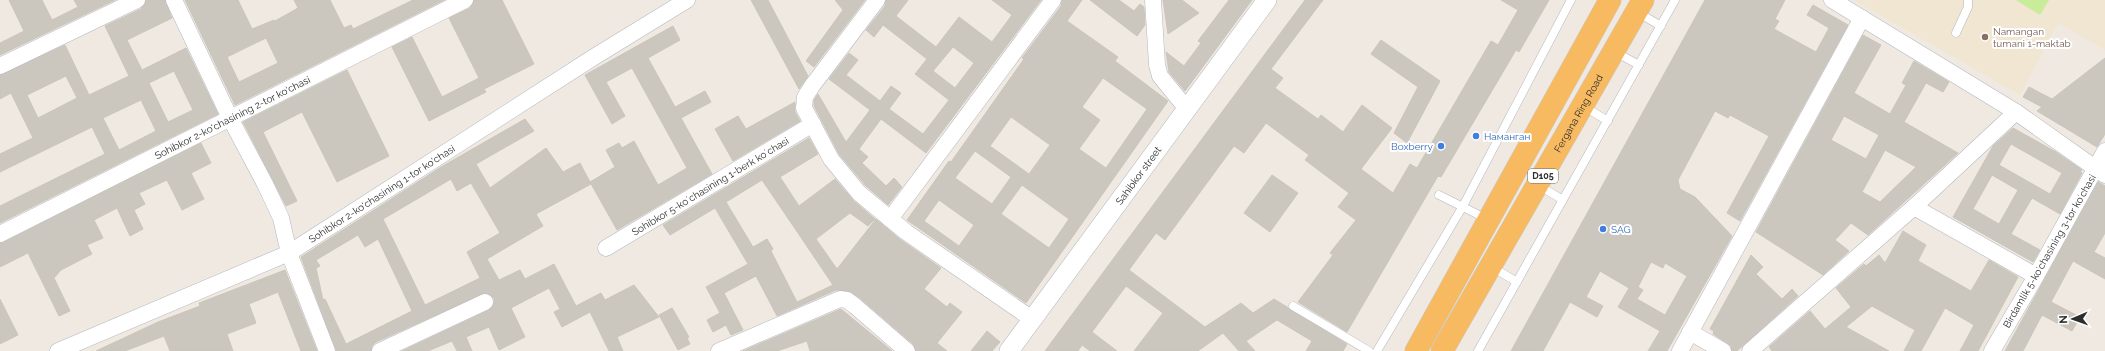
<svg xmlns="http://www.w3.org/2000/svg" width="2105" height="351" viewBox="0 0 2105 351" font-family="Raleway,sans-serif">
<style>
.education{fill:#f0e6d1}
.pitch{fill:#c9ec9a}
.building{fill:#cbc7bf;stroke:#cbc5ba;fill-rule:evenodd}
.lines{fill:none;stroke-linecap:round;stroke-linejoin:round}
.service-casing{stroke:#b4b7c1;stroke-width:9}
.minor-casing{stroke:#b4b7c1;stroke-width:17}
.tertiary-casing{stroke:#b4b7c1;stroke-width:20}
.trunk-casing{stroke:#c9c9c9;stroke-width:23}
.service{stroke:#fff;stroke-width:8}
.minor{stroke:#fff;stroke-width:16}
.tertiary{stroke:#fff;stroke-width:19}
.trunk{stroke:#f8ba60;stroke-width:22}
.education-dot{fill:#8d6e63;stroke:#fff;stroke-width:1.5}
.shop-dot{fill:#3f7fe0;stroke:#fff;stroke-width:1.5}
.labels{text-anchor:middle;stroke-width:4;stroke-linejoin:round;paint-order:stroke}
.shield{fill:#fff;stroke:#6d6d6d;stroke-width:1}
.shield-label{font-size:9px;font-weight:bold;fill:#2e2e2e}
.education-label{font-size:10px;fill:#785e54;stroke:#fff;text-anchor:start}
.street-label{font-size:10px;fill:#2e2e2e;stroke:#fff}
.shop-label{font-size:10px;fill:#366cbe;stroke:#fff;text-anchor:start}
</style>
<rect width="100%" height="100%" fill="#efe9e1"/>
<path class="education" d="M1854,0H2105V50L2058,23L2020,95Z"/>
<path class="pitch" d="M2016,0H2049L2040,15Z"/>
<g class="building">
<path d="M9,0H42L52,20L78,7L74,0H115L0,55V43L24,31Z"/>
<path d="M146,0H165L172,18L127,40L142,70L186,48L218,114L0,223V206L105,154L92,127L0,172V154L33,138L11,93L0,99V75L65,45L89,95L129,76L105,26L141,9ZM174,71L193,110L168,122L149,83ZM66,76L77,98L38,118L27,95ZM141,100L156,131L119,150L103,118Z"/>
<path d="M185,0H238L252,29L274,20L275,21L298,8L294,0H330L344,28L351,25L353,29L413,0H444L235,105ZM266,38L278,63L239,82L227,57Z"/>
<path d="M474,0H502L534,64L484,89L486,92L429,121L392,47L412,37L442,97L479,78L449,18L470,8Z"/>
<path d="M751,0H768L808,76L799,89Z"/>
<path d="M835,0H865L814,67L806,61L843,10Z"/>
<path d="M886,0H908L896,16L936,47L959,17L992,42L1012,15L992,0H1041L926,153L881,119L859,149L868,157L862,163L886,186L894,178L902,187L888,205L866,186L839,154L814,106V100L818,94L846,142L870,110L829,79L849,53L858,60L846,75L880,101L891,86L901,93L889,109L923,134L949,100L915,74L927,59L883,25L874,37L866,30L885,6ZM953,47L974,63L955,88L933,71Z"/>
<path d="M1062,0H1082L1067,21L1118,57L1115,61L1168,101L1026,303L907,220L949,161L951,162L1024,59L1022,58L1061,6ZM1103,78L1147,109L1106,168L1079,149L1100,120L1082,107ZM1011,117L1050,145L1029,174L990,146ZM975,151L1011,177L992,204L955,178ZM1022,185L1069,219L1049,248L1001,214ZM939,200L974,225L959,246L924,221Z"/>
<path d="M1090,0H1119L1134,11L1140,4L1144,7L1145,25L1137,36Z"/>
<path d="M1163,0H1182L1199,13L1168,34Z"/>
<path d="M1229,0H1252L1185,91L1169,72L1166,52L1184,66L1201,43L1198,41Z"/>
<path d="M1305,0H1323L1271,69L1283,78L1275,88L1318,119L1321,115L1343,132L1362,105L1392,128L1361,169L1393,193L1410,164L1417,168L1491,41L1498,45L1518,10L1501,0H1549L1519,52L1516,50L1441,177L1438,176L1347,332L1298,302L1333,255L1330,253L1356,220L1338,207L1349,193L1305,160L1309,155L1266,123L1244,153L1234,146L1165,240L1156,233L1129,270L1205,327L1241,303L1253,313L1274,299L1347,344L1343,351H1306L1312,341L1277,320L1246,341L1255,351H1239L1223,333L1198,351H1134L1163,313L1126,286L1092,332L1117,351H1090L1082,345L1078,351H1045Z"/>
<path d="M1705,0H1785L1775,19L1779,21L1774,29L1816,52L1829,28L1807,15L1813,5L1848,25L1740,221L1727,213L1769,136L1730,115L1728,118L1715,111L1678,180L1680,189L1695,197L1732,236L1667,351H1648L1660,331L1618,307L1629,288L1600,271L1586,297L1603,306L1597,317L1570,302L1543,351H1511ZM1651,262L1663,268L1665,263L1687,276L1665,315L1637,299L1643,290L1638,287Z"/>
<path d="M673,26L680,40L648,58L675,107L705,91L711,102L681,118L712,174L617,230L590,182L615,167L606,150L619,143L622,148L634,141L658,185L687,168L632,68L606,82L625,116L612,124L585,75Z"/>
<path d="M1863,35L1881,45L1854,93L1890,114L1906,85L1902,83L1914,61L1949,82L1943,92L1926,83L1904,122L1958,153L1868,235L1851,223L1835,240L1849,251L1823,275L1756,232ZM1844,116L1879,135L1866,159L1831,140ZM1885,150L1916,167L1880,202L1862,192Z"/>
<path d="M1381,40L1440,81L1407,143L1394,133L1418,87L1371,54Z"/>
<path d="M2105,58V134L2097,147L2037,111L2042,107L2023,97L2029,87L2052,99Z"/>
<path d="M347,70L389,156L337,182L302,112L263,132L297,201L286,206L243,122Z"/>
<path d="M795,102V112L800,121L733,161L715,129L738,116L746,129Z"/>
<path d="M525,119L534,131L476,164L490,188L546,148L563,172L580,163L591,184L536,214L543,226L487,259L499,280L520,270L525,279L554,264L576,306L601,293L605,300L634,285L659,317L617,337L623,351H609L590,312L562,327L554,312L560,309L549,288L511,308L525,337L499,350L489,327L466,337L472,351H457L452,341L428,351H402L489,310L494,303V298L485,293L376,342L372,346L371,351H336L301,257L441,167ZM451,179L457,191L471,183L500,233L467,252L480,278L425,305L383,219ZM358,235L365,247L378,239L412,311L346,344L325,299L323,300L316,268L320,266L316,260Z"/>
<path d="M2013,128L2056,152L2082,170L2080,172L2082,173L2060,214L2032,198L2011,234L2040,250L2033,262L1953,217L1993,146ZM2011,144L2062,173L2050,194L1999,165ZM1992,175L2018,190L1999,224L1973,209Z"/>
<path d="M809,138L818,154L780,177L799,206L835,179L853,200L875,219L868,226L850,213L816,239L837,269L876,219L901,240L941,268L924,289L947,307L950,303L962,312L937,343L947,351H916L913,344L861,299L848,291L836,290L777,316L756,276L724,293L743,330L731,335L726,325L713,332L707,320L720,313L706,287L748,264L715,208L670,235L663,225ZM762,180L800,236L833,285L797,302L771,251L773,249L767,239L753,247L726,202Z"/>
<path d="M201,143L211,163L191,173L204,199L182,210L167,180L139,193L145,204L134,210L143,229L130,236L117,208L94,220L103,238L87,245L92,254L61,270L54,278L70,311L59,316L28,253L0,267V243Z"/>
<path d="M1272,175L1298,193L1270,232L1244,213Z"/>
<path d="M2098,182L2105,186V233L2094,252L2105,258V279L2073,261L2051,302L2080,317L2072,331L2042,315L2023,351H2005Z"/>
<path d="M1903,231L1926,245L1918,261L1971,291L1989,260L2018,277L1978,351H1960L1974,325L1945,308L1921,351H1904L1915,330L1872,306L1846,327L1889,351H1772L1769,347L1810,311L1825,329L1851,307L1836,288L1864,264L1866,266L1879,255L1885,263Z"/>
<path d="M1751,255L1763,267L1756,274L1782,299L1792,289L1798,296L1737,351H1732L1731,346L1713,334L1714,331L1710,329Z"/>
<path d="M285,270L317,351H301L278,292L249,304L256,323L227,334L233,351H170L164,336L125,351H96L158,322L200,306L199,303Z"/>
<path d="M0,299L18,335L0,344Z"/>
<path d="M672,308L689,337L687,338L690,344L678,350L659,315Z"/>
<path d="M841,309L892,351H810L807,341L777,351H743Z"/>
<path d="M987,331L1000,342L992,351H971Z"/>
</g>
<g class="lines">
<g class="service-casing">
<g id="service">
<path d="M1637,12L1661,26"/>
<path d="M1956,33L1968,7V0"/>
<path d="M1615,52L1639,65"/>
<path d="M1583,106L1608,121"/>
<path d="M1538,185L1563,200"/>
<path d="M1439,195L1487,219"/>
<path d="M1492,267L1517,282"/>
<path d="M1293,306L1369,351"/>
<path d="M1377,351L1463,206L1571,0"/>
<path d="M1478,351L1675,0"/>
</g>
</g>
<g class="minor-casing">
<g id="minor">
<path d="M174,0L231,120L265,184L281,218L289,253L327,351"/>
<path d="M877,0L812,86L805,97L804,108L831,159L859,193L906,232L1032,319"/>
<path d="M1153,0L1157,65L1160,76L1187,109"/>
<path d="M1832,0L2016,112L2105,175"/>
<path d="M0,66L137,0"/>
<path d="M1914,207L2036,276"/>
<path d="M890,219L1053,0"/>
<path id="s1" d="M0,234L465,0"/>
<path d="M606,248L813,124"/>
<path d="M1690,332L1723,351"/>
<path id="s2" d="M58,351L289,253L594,57L687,0"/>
<path d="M380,351L485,302"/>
<path d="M719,351L840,299L847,300L855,306L907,351"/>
<path d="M1680,351L1862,18"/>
<path d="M1750,351L1914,207L2016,112"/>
<path d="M1992,351L2036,276L2105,151"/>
</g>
</g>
<g class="tertiary-casing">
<g id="tertiary">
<path id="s3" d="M1009,351L1267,0"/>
</g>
</g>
<g class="trunk-casing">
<g id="trunk">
<path d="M1416,351L1610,0"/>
<path id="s4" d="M1442,351L1643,0"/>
</g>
</g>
<use href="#service" class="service"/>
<use href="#minor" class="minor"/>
<use href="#tertiary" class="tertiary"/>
<use href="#trunk" class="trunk"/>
</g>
<circle class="education-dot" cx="1985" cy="37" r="4"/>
<g class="shop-dot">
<circle cx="1476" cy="136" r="4"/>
<circle cx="1441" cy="146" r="4"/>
<circle cx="1603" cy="229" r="4"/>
</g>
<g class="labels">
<rect class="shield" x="1528" y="169" width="30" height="14" rx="3"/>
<g class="shield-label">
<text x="1543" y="179">D105</text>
</g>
<g class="education-label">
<text x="1993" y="35">Namangan<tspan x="1993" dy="12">tumani 1-maktab</tspan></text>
</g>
<g class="street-label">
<text dy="4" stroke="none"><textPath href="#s4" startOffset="274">Fergana Ring Road</textPath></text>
<text dy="4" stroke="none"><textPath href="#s1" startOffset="260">Sohibkor 2-ko‘chasining 2-tor ko‘chasi</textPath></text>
<text dy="4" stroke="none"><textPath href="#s3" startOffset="218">Sahibkor street</textPath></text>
<text transform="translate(710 186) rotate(-31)" y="4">Sohibkor 5-koʼchasining 1-berk koʼchasi</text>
<text dy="4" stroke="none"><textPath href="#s2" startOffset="361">Sohibkor 2-ko‘chasining 1-tor ko‘chasi</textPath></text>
<text transform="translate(2049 251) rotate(-60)" y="4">Birdamlik 5-koʻchasining 3-tor koʻchasi</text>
</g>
<g class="shop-label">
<text x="1484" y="140">Наманган</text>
<text x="1433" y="150" text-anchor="end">Boxberry</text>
<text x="1611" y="233">SAG</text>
</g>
</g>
<g transform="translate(2073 319) rotate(268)" stroke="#ffffff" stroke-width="3" paint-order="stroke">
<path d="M0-3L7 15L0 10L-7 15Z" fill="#2e2e2e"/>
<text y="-6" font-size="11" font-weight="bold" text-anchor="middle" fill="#2e2e2e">N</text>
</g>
</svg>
